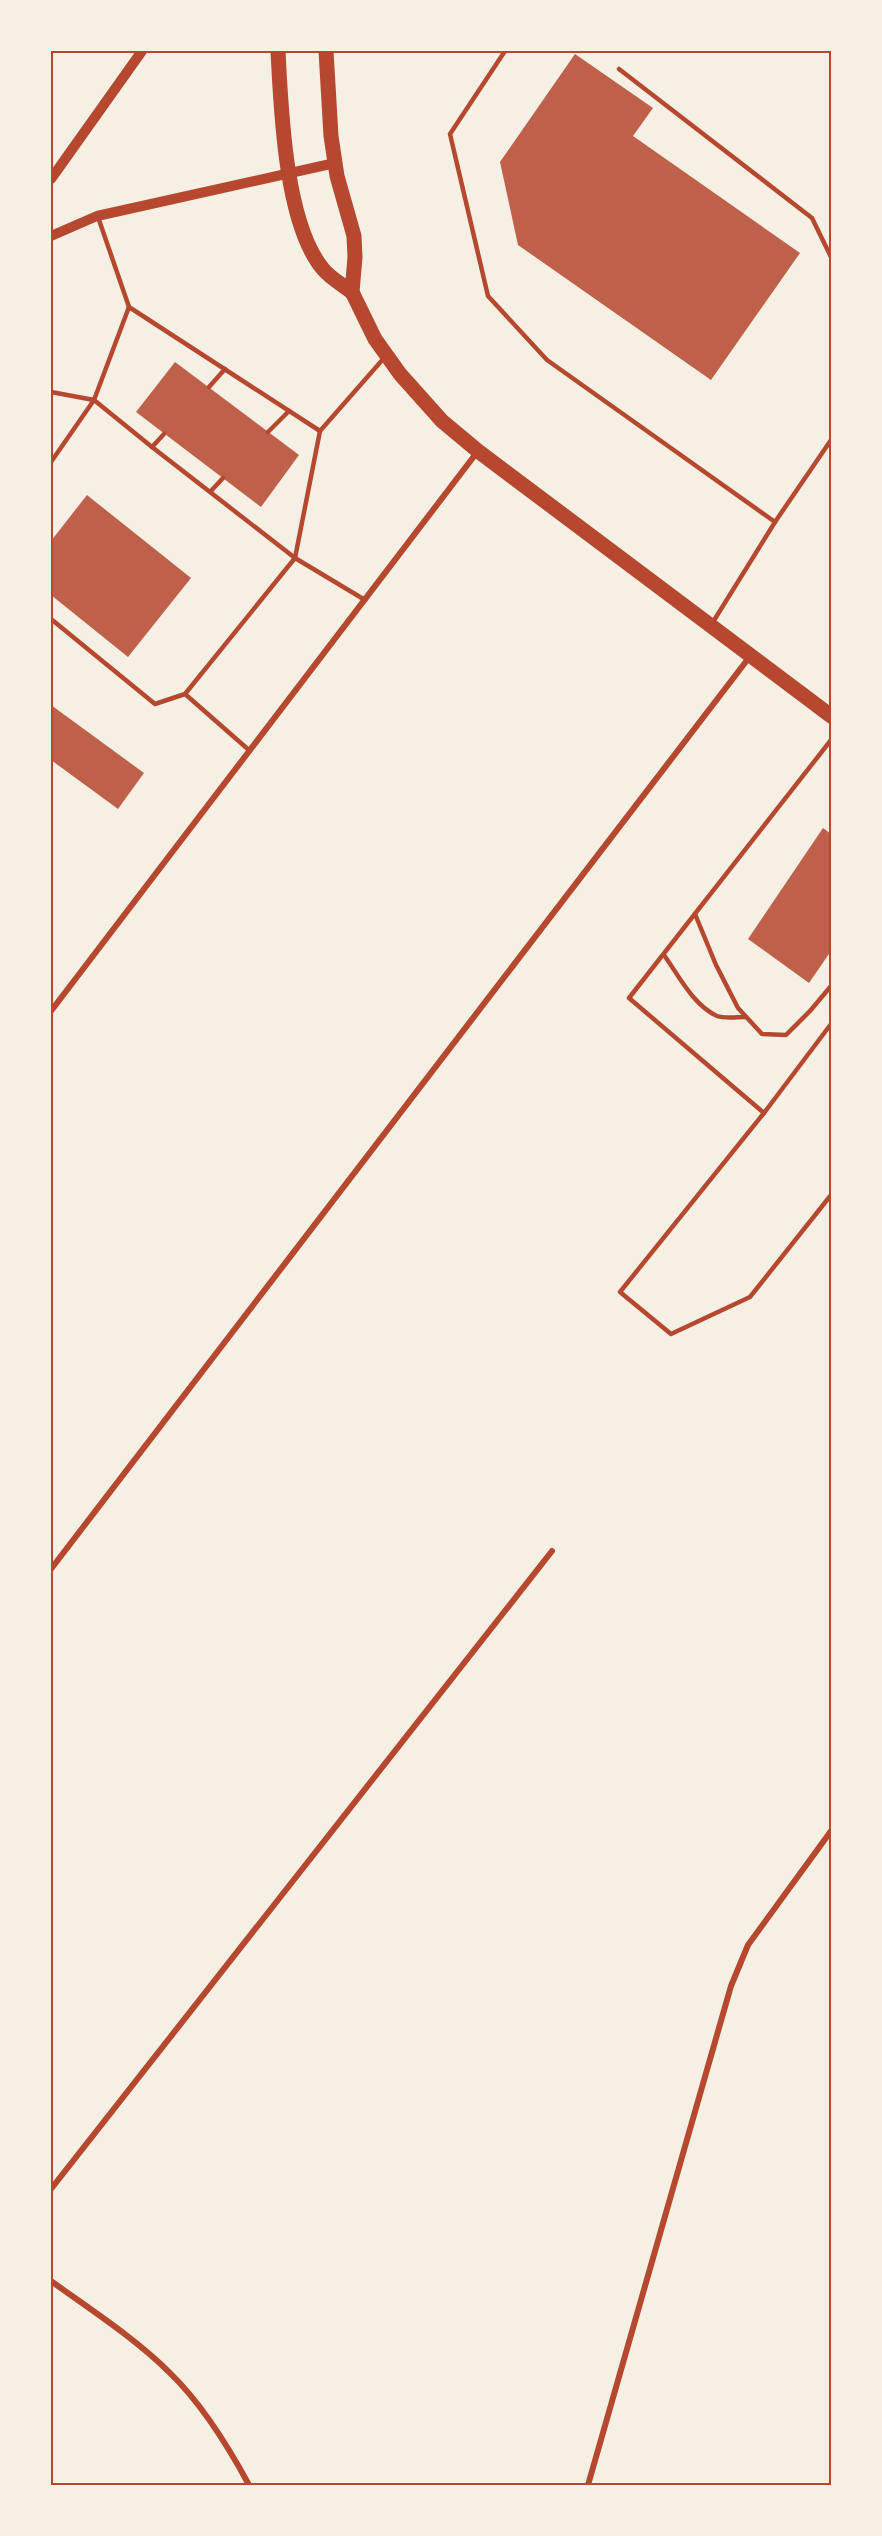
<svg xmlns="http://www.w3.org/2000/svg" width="882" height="2536" viewBox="0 0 882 2536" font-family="Barlow,sans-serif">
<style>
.building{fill:#bf614a}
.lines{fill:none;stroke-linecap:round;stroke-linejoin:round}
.service{stroke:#b5482f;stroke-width:4.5}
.minor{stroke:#b5482f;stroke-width:6}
.tertiary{stroke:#b5482f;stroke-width:10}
.primary{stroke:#b5482f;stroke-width:15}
.neatline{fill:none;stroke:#b5482f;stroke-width:2}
</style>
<rect width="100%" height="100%" fill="#f6efe4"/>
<g class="building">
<path d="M575,54L653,108L633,136L800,253L711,380L518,245L500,162Z"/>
<path d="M175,362L299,455L261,507L136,412Z"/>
<path d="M87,495L191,578L128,657L51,595V541Z"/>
<path d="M51,705L144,773L118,809L51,760Z"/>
<path d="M823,828L831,834V951L809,983L748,939Z"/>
</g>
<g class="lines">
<g class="service">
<path d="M505,51L450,134L488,296L547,360L775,522L713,622"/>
<path d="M619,69L812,218L831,257"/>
<path d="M98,217L129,307L94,400L152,447L295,558L320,431L384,358"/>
<path d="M129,307L320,431"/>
<path d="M209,387L225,369"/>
<path d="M51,392L94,400L51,462"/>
<path d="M268,432L289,411"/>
<path d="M152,447L164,434"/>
<path d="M211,491L223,478"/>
<path d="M775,522L831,440"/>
<path d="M51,619L155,704L185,694"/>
<path d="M250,751L185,694L295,558L365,600"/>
<path d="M695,914L716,965L738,1008L762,1034L786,1035L810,1011L831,986"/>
<path d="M664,955C679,976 693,1005 717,1016C725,1019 737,1017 746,1017"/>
<path d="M831,1024L764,1113L620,1292L671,1334L750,1297L831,1195"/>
<path d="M764,1113L629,998L831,740"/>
</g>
<g class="minor">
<path d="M51,1011L478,451"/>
<path d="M51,1569L751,655"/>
<path d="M51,2189L552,1551"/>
<path d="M51,2281C91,2310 135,2338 170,2373C202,2404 228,2446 249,2485"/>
<path d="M588,2485L731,1986L748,1945L831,1831"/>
</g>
<g class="tertiary">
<path d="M51,179L142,51"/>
<path d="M51,236L97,216L335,163"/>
</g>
<g class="primary">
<path d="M278,51C281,109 285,224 323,269C330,278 343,285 352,292"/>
<path d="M326,51L331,136L337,176L354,236L355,257L352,292L375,339L400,374L442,421L478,451L831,716"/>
</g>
</g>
<rect width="882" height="2536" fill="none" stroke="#f6efe4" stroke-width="105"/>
<rect x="52" y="52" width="778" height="2432" class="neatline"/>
</svg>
